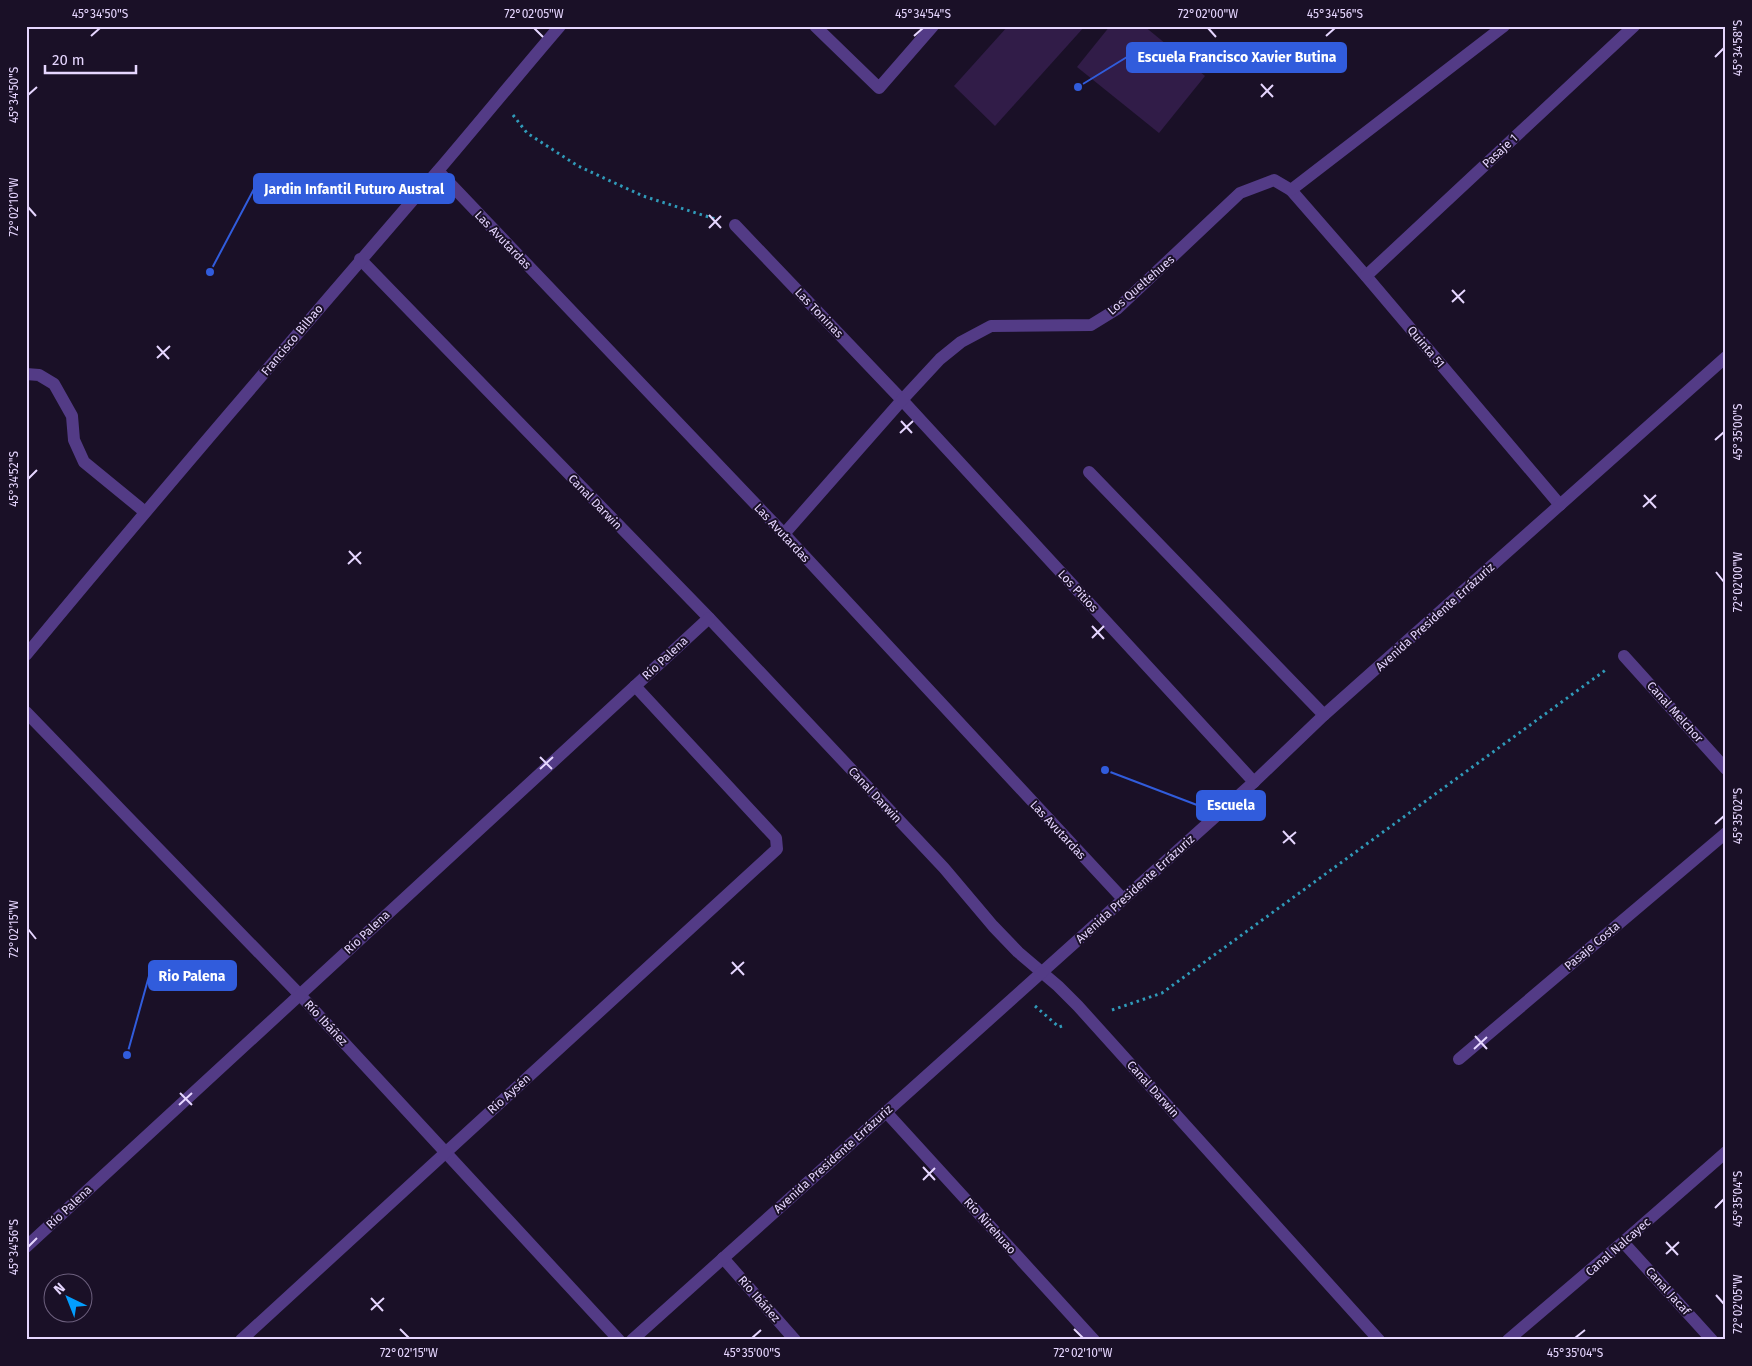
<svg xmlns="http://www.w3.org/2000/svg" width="1752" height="1366" viewBox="0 0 1752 1366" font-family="'Fira Sans',sans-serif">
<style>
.building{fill:#311c48}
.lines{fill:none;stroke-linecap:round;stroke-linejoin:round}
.path{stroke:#309ab9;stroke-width:3;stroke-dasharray:2.5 4;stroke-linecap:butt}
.service{stroke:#533b86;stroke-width:12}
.minor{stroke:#533b86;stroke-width:12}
.tertiary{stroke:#533b86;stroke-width:12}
.ticks{fill:none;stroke:#e6d6ff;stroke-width:2}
.labels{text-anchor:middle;stroke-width:4;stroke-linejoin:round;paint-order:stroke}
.street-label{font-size:12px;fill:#e6d6ff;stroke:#1a1027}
.leader{fill:none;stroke:#315cdc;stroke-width:2}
.callout-dot{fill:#315cdc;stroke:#1a1027;stroke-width:2}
.callout{fill:#315cdc;stroke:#315cdc;stroke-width:2}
.callout-label{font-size:14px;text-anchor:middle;font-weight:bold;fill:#fff}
.neatline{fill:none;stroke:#e6d6ff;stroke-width:2}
.ticks-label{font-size:12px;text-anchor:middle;fill:#e6d6ff}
</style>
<rect width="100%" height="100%" fill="#1a1027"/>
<g class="building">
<path d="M1008,26H1085L995,126L954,86Z"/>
<path d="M1110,26H1144L1205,76L1159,133L1077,67Z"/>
</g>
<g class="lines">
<g class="path">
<path d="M513,115L527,133L578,166L643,196L715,219"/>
<path d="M1035,1006L1059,1027L1065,1025"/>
<path d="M1112,1010L1162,993L1607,669"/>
</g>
<path class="service" d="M1089,472L1324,715"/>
<g class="minor">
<path d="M815,26L879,88L933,26"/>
<path d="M438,171L784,534L1123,899"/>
<path d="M1291,190L1366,276L1560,505"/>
<path d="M735,225L902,400L1254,782"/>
<path d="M360,259L709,618L944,868L993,926L1018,952L1058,986L1078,1006L1379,1340"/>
<path d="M1366,276L1634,26"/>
<path d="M26,374L39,375L54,384L72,416L74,440L84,462L145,512"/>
<path d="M784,534L902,400L940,359L961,342L991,326L1091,325L1117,309L1240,193L1274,180L1291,190L1504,26"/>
<path d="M1624,656L1726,769"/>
<path d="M26,712L300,995L619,1340"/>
<path d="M1459,1059L1726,833"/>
<path d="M886,1112L1094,1340"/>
<path d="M1623,1242L1712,1340"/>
<path d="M26,1247L709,618"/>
<path d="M723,1258L795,1340"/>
<path d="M241,1340L777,849L776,838L635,686"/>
<path d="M1508,1340L1623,1242L1726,1152"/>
</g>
<g class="tertiary">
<path d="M26,655C161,492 299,332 437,172C478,124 518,75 560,26"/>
<path d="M632,1340L1254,782L1324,715L1726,357"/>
</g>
</g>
<path class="ticks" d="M534,28L543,37M1208,28L1216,37M91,36L100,28M914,36L923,28M1326,36L1335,28M1715,57L1724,48M1261,84L1273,97M28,95L37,87M1261,97L1273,85M28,207L36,216M709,215L721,228M709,228L721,216M1452,290L1464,303M1452,302L1465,290M157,346L169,359M157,358L170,346M901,421L912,433M900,433L913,421M1715,440L1724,432M28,479L37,470M1644,495L1656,508M1643,507L1656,495M349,551L361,564M348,564L361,552M1716,572L1724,582M1092,626L1104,639M1092,638L1104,626M540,757L552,769M540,769L553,757M1715,824L1724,816M1283,831L1295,844M1283,843L1296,832M28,929L36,939M732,962L744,975M731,974L744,962M1475,1036L1487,1049M1474,1049L1487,1037M180,1093L192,1105M179,1105L192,1093M923,1167L935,1180M923,1180L935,1168M1715,1208L1724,1199M1666,1242L1678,1255M28,1247L37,1238M1666,1254L1679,1242M1716,1295L1724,1304M371,1298L383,1311M371,1310L384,1298M400,1329L409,1338M1074,1329L1083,1338M752,1338L761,1330M1575,1338L1585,1330"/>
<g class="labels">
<g class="street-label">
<text transform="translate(1500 151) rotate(-43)" y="4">Pasaje 1</text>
<text transform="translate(503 240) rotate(46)" y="4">Las Avutardas</text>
<text transform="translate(1141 285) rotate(-41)" y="4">Los Queltehues</text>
<text transform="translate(819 313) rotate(46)" y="4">Las Toninas</text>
<text transform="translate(292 340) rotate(-50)" y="4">Francisco Bilbao</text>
<text transform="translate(1426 347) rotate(50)" y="4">Quinta 51</text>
<text transform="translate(595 502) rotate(46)" y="4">Canal Darwin</text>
<text transform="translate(782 533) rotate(47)" y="4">Las Avutardas</text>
<text transform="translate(1078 591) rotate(47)" y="4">Los Pitios</text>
<text transform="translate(1435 617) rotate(-42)" y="4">Avenida Presidente Errázuriz</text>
<text transform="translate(665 658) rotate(-43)" y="4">Río Palena</text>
<text transform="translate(1675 712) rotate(48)" y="4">Canal Melchor</text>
<text transform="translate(875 795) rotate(47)" y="4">Canal Darwin</text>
<text transform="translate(1058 830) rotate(47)" y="4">Las Avutardas</text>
<text transform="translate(1135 889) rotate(-42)" y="4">Avenida Presidente Errázuriz</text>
<text transform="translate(367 932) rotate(-43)" y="4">Río Palena</text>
<text transform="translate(1592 946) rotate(-40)" y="4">Pasaje Costa</text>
<text transform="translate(326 1023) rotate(47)" y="4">Río Ibáñez</text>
<text transform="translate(1153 1089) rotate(48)" y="4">Canal Darwin</text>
<text transform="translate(509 1094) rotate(-42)" y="4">Río Aysén</text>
<text transform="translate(833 1159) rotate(-42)" y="4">Avenida Presidente Errázuriz</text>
<text transform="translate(69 1207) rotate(-43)" y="4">Río Palena</text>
<text transform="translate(990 1226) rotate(48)" y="4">Río Ñirehuao</text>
<text transform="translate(1618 1247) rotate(-41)" y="4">Canal Nalcayec</text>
<text transform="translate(1668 1291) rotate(48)" y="4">Canal Jacaf</text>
<text transform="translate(759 1299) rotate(49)" y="4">Río Ibáñez</text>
</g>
</g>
<path class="leader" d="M1078 87L1127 57M210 272L254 189M1105 770L1197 805M127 1055L149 976"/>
<g class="callout-dot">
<circle cx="1078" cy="87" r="5"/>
<circle cx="210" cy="272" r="5"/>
<circle cx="1105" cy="770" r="5"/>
<circle cx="127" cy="1055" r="5"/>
</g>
<g class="callout">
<rect x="1127" y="43" width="219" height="29" rx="5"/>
<rect x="254" y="174" width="200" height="29" rx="5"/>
<rect x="1197" y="791" width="68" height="29" rx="5"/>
<rect x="149" y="961" width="87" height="29" rx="5"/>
</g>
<g class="callout-label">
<text x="1237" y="62">Escuela Francisco Xavier Butina</text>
<text x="354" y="194">Jardin Infantil Futuro Austral</text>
<text x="1231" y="810">Escuela</text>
<text x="192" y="981">Rio Palena</text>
</g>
<rect width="1752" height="1366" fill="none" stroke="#1a1027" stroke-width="55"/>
<g transform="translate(68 1298) rotate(317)"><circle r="24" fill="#1a1027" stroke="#6c5f7d"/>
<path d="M0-4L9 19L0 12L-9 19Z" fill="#039efe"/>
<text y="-8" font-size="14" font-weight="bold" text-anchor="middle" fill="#e6d6ff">N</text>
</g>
<path d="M45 65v8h91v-8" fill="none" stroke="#e6d6ff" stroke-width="2.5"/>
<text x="52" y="65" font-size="15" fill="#e6d6ff" stroke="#1a1027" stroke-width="4" paint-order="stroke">20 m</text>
<rect x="28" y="28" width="1696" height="1310" class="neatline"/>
<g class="ticks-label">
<text x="100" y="18">45°34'50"S</text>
<text x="534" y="18">72°02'05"W</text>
<text x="923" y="18">45°34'54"S</text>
<text x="1208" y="18">72°02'00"W</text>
<text x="1335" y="18">45°34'56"S</text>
<text transform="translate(1738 48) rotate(-90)" y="4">45°34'58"S</text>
<text transform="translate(14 95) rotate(-90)" y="4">45°34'50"S</text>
<text transform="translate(14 207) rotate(-90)" y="4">72°02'10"W</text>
<text transform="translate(1738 432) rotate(-90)" y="4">45°35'00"S</text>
<text transform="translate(14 479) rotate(-90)" y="4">45°34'52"S</text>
<text transform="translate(1738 582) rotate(-90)" y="4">72°02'00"W</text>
<text transform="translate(1738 816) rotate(-90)" y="4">45°35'02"S</text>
<text transform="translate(14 929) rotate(-90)" y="4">72°02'15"W</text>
<text transform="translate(1738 1199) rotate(-90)" y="4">45°35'04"S</text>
<text transform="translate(14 1247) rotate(-90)" y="4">45°34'56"S</text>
<text transform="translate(1738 1304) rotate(-90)" y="4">72°02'05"W</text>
<text x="409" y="1357">72°02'15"W</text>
<text x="752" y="1357">45°35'00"S</text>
<text x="1083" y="1357">72°02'10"W</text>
<text x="1575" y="1357">45°35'04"S</text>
</g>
</svg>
